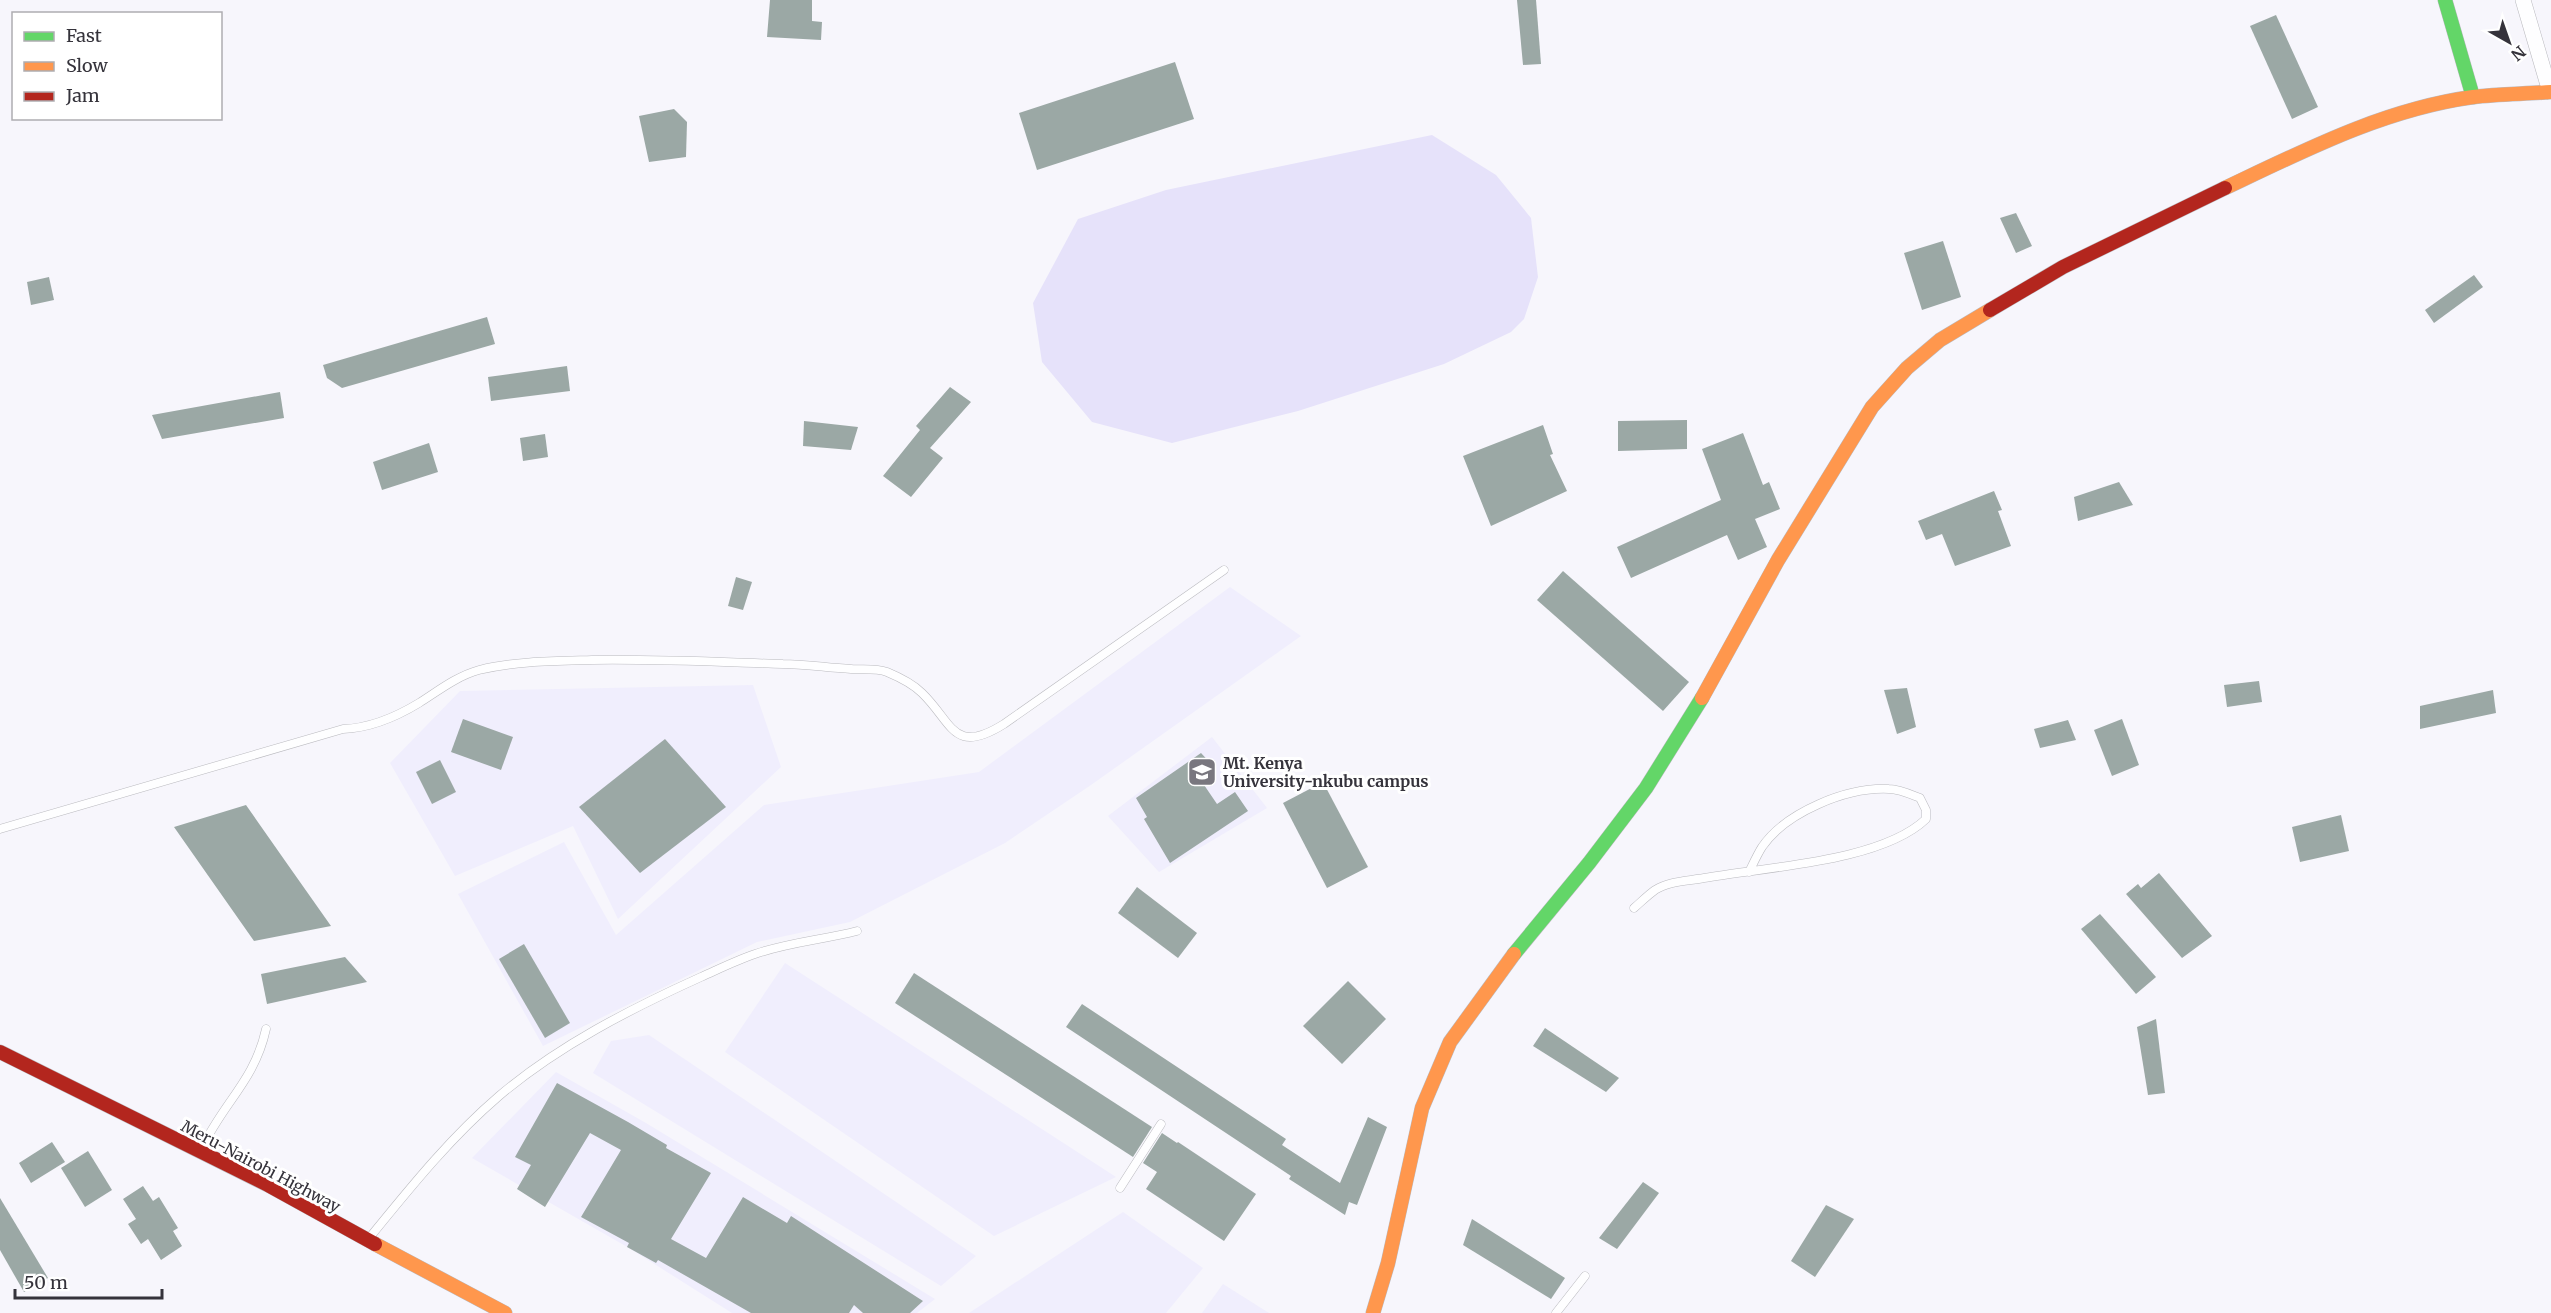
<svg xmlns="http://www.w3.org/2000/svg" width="2551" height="1313" viewBox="0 0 2551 1313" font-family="Merriweather,serif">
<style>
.built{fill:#f0eefd}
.green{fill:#e6e2fa}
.building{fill:#9ba8a5}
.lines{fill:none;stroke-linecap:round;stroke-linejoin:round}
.lane-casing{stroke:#bababf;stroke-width:9}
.street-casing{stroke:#bababf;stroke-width:16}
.fast-casing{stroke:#bababf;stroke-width:15}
.slow-casing{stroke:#bababf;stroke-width:15}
.jam-casing{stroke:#bababf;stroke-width:15}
.lane{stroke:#fefeff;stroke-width:8}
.street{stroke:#fefeff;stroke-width:15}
.fast{stroke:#63d668;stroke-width:14}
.slow{stroke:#ff974d;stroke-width:14}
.jam{stroke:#b3261e;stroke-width:14}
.labels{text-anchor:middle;stroke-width:6;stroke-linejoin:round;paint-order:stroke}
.poi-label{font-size:16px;font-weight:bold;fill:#35333b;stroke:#fff;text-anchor:start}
.street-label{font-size:16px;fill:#35333b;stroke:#fff}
</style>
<rect width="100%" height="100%" fill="#f7f6fc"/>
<g class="built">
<path d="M1230,587L1301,636L1091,785L1005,843L850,922L757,942L543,1046L458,894L564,842L616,935L764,805L979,772Z"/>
<path d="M753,685L781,767L618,919L573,826L455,876L390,763L460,691Z"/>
<path d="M1212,737L1267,808L1159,872L1108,816Z"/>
<path d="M785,963L1116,1177L994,1236L725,1052Z"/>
<path d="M649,1035L976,1256L941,1286L593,1073L611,1041Z"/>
<path d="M556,1072L646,1123L935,1299L917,1313H732L629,1248L472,1158Z"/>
<path d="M1123,1212L1203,1268L1166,1313H969Z"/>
<path d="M1223,1284L1269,1313H1202Z"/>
</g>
<path class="green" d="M1432,135L1496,175L1531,218L1538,277L1524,319L1511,332L1444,364L1298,411L1172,443L1092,422L1042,362L1033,303L1078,219L1166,190Z"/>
<g class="building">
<path d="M770,0H812V21L822,22L821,40L767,37Z"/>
<path d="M1517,0H1536L1541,64L1523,65Z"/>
<path d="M2276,15L2318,107L2292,119L2250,26Z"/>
<path d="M1175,62L1194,119L1037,170L1019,113Z"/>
<path d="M674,109L687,122L686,157L649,162L639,116Z"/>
<path d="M2016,213L2032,246L2016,253L2000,218Z"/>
<path d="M1943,241L1961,297L1922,310L1904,253Z"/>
<path d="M2474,275L2483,287L2434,323L2425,310Z"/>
<path d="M49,277L54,300L31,305L27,282Z"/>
<path d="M487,317L495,344L342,388L327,378L323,365Z"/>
<path d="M567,366L570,391L491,401L488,377Z"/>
<path d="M950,387L971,402L930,448L943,458L911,497L883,476L920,430L916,426Z"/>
<path d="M280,392L284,418L162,439L152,415Z"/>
<path d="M1687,420V449L1618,451V421Z"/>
<path d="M804,421L858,427L851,450L803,446Z"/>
<path d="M1543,425L1553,454L1550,455L1567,491L1491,526L1463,456Z"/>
<path d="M1743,433L1763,485L1769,482L1780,509L1755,519L1767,547L1738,560L1727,535L1631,578L1617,547L1721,500L1702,449Z"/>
<path d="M545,434L548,457L523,461L520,438Z"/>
<path d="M429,443L438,472L382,490L373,462Z"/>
<path d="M2119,482L2133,505L2078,521L2074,497Z"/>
<path d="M1994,491L2002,510L1998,511L2011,546L1955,566L1942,534L1926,540L1918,521Z"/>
<path d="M1563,571L1689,682L1663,711L1537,600Z"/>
<path d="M736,577L752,582L743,610L728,606Z"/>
<path d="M2259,681L2262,702L2227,707L2224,685Z"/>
<path d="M1907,688L1916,727L1897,734L1884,690Z"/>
<path d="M2493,690L2496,713L2420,729V706Z"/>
<path d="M463,719L513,737L501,770L451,752Z"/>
<path d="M2122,719L2139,765L2112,776L2094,730Z"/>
<path d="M2068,720L2076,740L2040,748L2034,729Z"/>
<path d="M665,739L726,807L640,873L579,807Z"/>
<path d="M1201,753L1215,768L1200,779L1217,804L1235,792L1248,811L1170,863L1144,819L1147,817L1136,798Z"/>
<path d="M440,760L456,792L432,804L416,772Z"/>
<path d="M1323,782L1368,867L1327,888L1283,803Z"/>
<path d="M246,805L288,865L331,926L254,941L174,827Z"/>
<path d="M2341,815L2349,851L2300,862L2292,827Z"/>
<path d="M2159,873L2212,936L2182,958L2126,894L2138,884L2141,888Z"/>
<path d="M1137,887L1197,933L1178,958L1118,913Z"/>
<path d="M2100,914L2156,977L2136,994L2081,929Z"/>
<path d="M524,944L570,1023L545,1038L499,959Z"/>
<path d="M345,957L367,982L267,1004L261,974Z"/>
<path d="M914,973L1152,1127L1133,1157L895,1003Z"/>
<path d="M1348,981L1386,1019L1342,1064L1303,1026Z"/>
<path d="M1082,1004L1286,1139L1282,1145L1340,1183L1368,1117L1387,1127L1357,1205L1349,1202L1345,1215L1289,1179L1291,1176L1066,1027Z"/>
<path d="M2156,1019L2165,1093L2148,1095L2137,1027Z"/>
<path d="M1545,1028L1619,1078L1606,1092L1533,1046Z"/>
<path d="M557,1083L628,1122L667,1145L666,1148L711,1173L671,1239L706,1258L743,1197L787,1223L791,1216L923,1301L910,1313H863L854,1305L849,1313H751L658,1260L656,1263L627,1247L629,1243L581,1217L621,1150L590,1133L545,1207L517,1189L531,1165L515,1157Z"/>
<path d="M1162,1133L1177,1143L1178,1142L1256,1194L1224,1241L1146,1189L1157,1172L1143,1163Z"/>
<path d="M52,1142L65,1162L31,1183L19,1163Z"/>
<path d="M88,1151L112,1190L85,1207L61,1168Z"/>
<path d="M1643,1182L1659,1193L1617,1249L1599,1238Z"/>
<path d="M143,1186L153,1201L159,1197L178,1228L173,1231L182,1246L161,1260L148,1239L141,1244L128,1224L136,1219L123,1199Z"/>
<path d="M0,1198L48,1278L24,1292L0,1250Z"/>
<path d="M1826,1205L1854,1219L1815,1277L1791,1261Z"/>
<path d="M1472,1219L1565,1278L1551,1299L1463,1245Z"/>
</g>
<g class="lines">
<g class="lane-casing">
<g id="lane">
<path d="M0,829L343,729C370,728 396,717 419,703C438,691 457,676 479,670C515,661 555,661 592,660C656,659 719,662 783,664C806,664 828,668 851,669C863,670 876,668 887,672C899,677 913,684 922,693C953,723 953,756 1004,724L1224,570"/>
<path d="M1634,908C1641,902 1648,895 1655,890C1669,881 1688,881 1704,878C1765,867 1881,862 1926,819V810L1920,798C1910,794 1899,789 1889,789C1847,787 1786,812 1762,847C1757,855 1753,864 1749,872"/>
<path d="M202,1148C223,1103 255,1080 266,1029"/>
<path d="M1120,1188L1161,1124"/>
<path d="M370,1237C410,1188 450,1138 499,1096C558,1046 630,1009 701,977C719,969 737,960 755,954C790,942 822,940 857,931"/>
<path d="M1556,1313L1585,1276"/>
</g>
</g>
<g class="street-casing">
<path id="street" d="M2523,0L2550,92"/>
</g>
<g class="fast-casing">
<g id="fast">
<path d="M2445,0L2473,97"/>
<path d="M1514,954L1589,863L1646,788L1702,698"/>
</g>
</g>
<g class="slow-casing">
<g id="slow">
<path d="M2225,188C2305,150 2385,109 2473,97C2499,94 2525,94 2551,92"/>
<path d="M1702,698L1778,560L1872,407L1907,368L1940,340L1990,310"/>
<path d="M375,1244L505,1313"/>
<path d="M1373,1313L1388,1263L1422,1108L1450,1042L1514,954"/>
</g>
</g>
<g class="jam-casing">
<g id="jam">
<path d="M1990,310L2063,267L2225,188"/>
<path d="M0,1052L268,1185L375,1244"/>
</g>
</g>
<use href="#lane" class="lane"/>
<use href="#street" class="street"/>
<use href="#fast" class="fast"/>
<use href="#slow" class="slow"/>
<use href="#jam" class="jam"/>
</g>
<defs>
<g id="university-square" transform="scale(1.5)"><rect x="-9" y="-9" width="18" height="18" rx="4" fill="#79777f" stroke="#fff"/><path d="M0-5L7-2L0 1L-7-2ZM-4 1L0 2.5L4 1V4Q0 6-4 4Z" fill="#fff"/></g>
</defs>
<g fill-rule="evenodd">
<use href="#university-square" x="1202" y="772"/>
</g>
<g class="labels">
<g class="poi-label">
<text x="1223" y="769">Mt. Kenya<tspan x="1223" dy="18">University-nkubu campus</tspan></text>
</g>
<g class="street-label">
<text transform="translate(261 1166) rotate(28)" y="6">Meru-Nairobi Highway</text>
</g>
</g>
<rect x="12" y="12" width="210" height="108" fill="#ffffff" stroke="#aeadb1" stroke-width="1.5"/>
<rect x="24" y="32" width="30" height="9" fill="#63d668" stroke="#aeadb1" stroke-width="1.5"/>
<text x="66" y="42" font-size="18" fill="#35333b">Fast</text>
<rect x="24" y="62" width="30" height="9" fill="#ff974d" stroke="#aeadb1" stroke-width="1.5"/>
<text x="66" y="72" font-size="18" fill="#35333b">Slow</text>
<rect x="24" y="92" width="30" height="9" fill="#b3261e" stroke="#aeadb1" stroke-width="1.5"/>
<text x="66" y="102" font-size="18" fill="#35333b">Jam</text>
<g transform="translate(2509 42) rotate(140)" stroke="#ffffff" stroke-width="4.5" paint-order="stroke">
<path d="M0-4.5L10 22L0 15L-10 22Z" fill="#35333b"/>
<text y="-9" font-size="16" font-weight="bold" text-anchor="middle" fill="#35333b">N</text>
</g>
<path d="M15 1289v9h147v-9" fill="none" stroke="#35333b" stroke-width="3"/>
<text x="24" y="1289" font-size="18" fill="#35333b" stroke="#ffffff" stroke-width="4.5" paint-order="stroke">50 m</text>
</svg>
